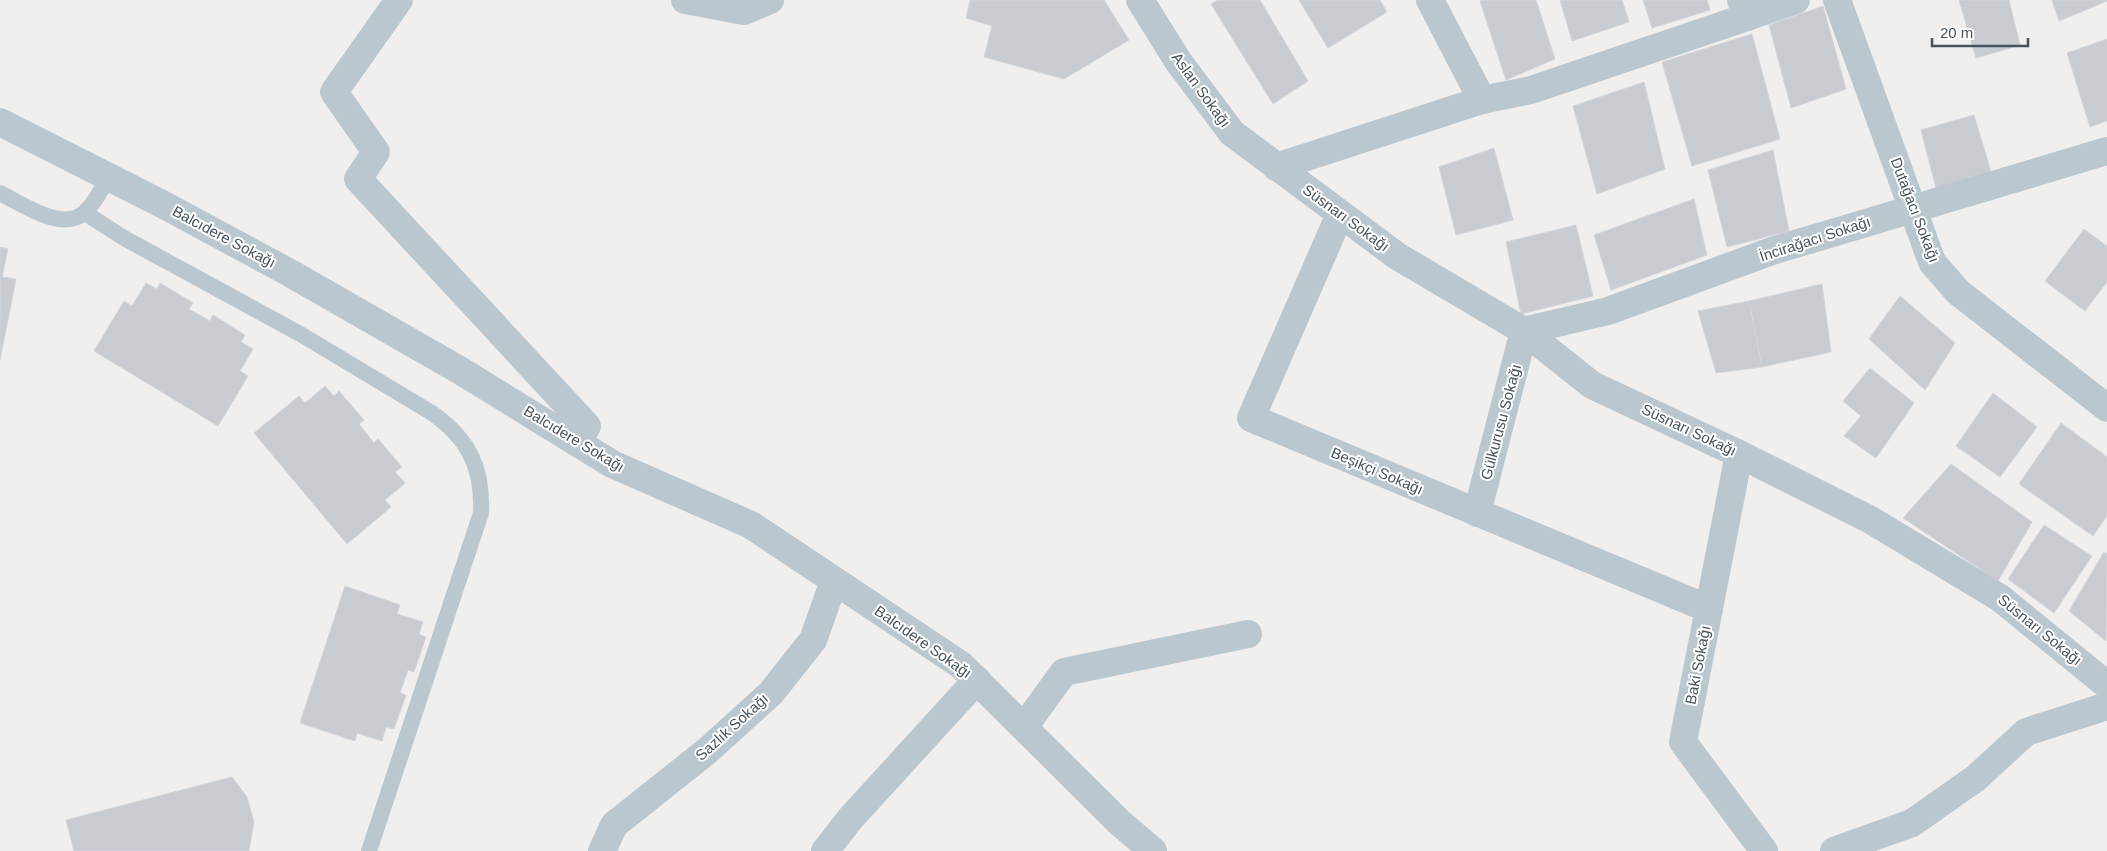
<svg xmlns="http://www.w3.org/2000/svg" width="2107" height="851" viewBox="0 0 2107 851" font-family="Arial,sans-serif">
<style>
.building{fill:#c8ccd1;stroke:#d2d5da}
.lines{fill:none;stroke-linecap:round;stroke-linejoin:round}
.service{stroke:#bbc7ce;stroke-width:16}
.minor{stroke:#bbc7ce;stroke-width:28}
.tertiary{stroke:#bbc7ce;stroke-width:28}
.labels{text-anchor:middle;stroke-width:4;stroke-linejoin:round;paint-order:stroke}
.street-label{font-size:15px;fill:#45535d;stroke:#fff}
</style>
<rect width="100%" height="100%" fill="#f1eeee"/>
<g class="building">
<path d="M970,0H1104L1129,40L1064,79L984,57L992,26L966,18Z"/>
<path d="M1218,0H1260L1308,81L1273,104L1211,4Z"/>
<path d="M1299,0H1380L1387,12L1328,48Z"/>
<path d="M1483,0H1536L1555,59L1506,80L1480,1Z"/>
<path d="M1560,0H1622L1629,22L1572,41Z"/>
<path d="M1643,0H1707L1710,10L1652,28Z"/>
<path d="M1959,0H2009L2020,45L1976,58Z"/>
<path d="M2052,0H2107V1L2059,21Z"/>
<path d="M1823,6L1846,89L1791,108L1769,25Z"/>
<path d="M1752,34L1780,139L1692,166L1662,62Z"/>
<path d="M2107,39V121L2090,127L2067,53Z"/>
<path d="M1644,82L1665,169L1597,194L1573,106Z"/>
<path d="M1974,115L1992,175L1937,192L1921,130Z"/>
<path d="M1494,148L1513,220L1456,235L1439,167Z"/>
<path d="M1773,150L1789,231L1727,247L1708,170Z"/>
<path d="M1694,199L1707,255L1611,290L1594,235Z"/>
<path d="M1576,225L1593,296L1521,314L1506,242Z"/>
<path d="M2084,229L2107,246V282L2085,311L2045,281Z"/>
<path d="M0,247L8,249L2,277L16,279L0,360Z"/>
<path d="M146,283L157,289L160,283L193,303L189,309L210,321L213,315L245,335L241,342L253,349L240,371L248,376L218,426L94,351L124,301L132,306Z"/>
<path d="M1822,284L1831,352L1762,367L1749,301Z"/>
<path d="M1900,296L1955,343L1925,390L1869,339Z"/>
<path d="M1749,301L1762,367L1716,373L1698,311Z"/>
<path d="M1870,368L1914,403L1876,458L1844,436L1861,416L1843,401Z"/>
<path d="M325,386L334,396L339,391L364,420L359,424L374,443L378,439L402,467L395,472L405,483L385,500L391,507L347,544L254,433L299,396L305,403Z"/>
<path d="M1993,393L2037,427L2000,477L1956,446Z"/>
<path d="M2061,423L2107,457V516L2093,536L2019,484Z"/>
<path d="M1951,464L2032,522L1998,581L1903,518Z"/>
<path d="M2044,525L2092,556L2054,613L2008,579Z"/>
<path d="M2104,552L2107,554L2106,641L2069,611Z"/>
<path d="M345,586L400,605L397,614L423,622L419,634L426,637L414,672L408,670L400,693L406,695L394,729L386,727L382,741L357,733L355,741L300,723Z"/>
<path d="M232,777L247,797L254,822L249,851H74L66,820Z"/>
</g>
<g class="lines">
<g class="service">
<path d="M0,193C22,204 63,233 85,212C95,203 102,188 109,177"/>
<path d="M85,213L124,238L302,335L432,413C469,439 483,468 481,513L369,851"/>
</g>
<g class="minor">
<path d="M399,0L334,92L376,152L358,179L587,426L578,443"/>
<path d="M685,0L744,11L770,0"/>
<path d="M1430,0L1482,100"/>
<path d="M1837,0L1932,262L1958,292L2107,408"/>
<path d="M1747,17L1796,0"/>
<path d="M1276,167L1482,100L1531,90L1747,17L1741,0"/>
<path d="M1340,214L1251,418L1709,609"/>
<path d="M1739,454L1683,742L1764,851"/>
<path d="M1477,513L1524,331L1608,311L1772,251L2107,151"/>
<path d="M1024,727L1064,672L1248,634"/>
<path d="M602,851L614,825L707,751L771,693L813,640L834,581"/>
<path d="M825,851L850,819L977,680"/>
<path d="M1834,851L1912,823L1976,778L2026,732L2107,706"/>
</g>
<g class="tertiary">
<path d="M1140,0L1178,61L1232,133L1397,256L1524,331L1592,385L1739,454L1869,519L2000,598L2107,685"/>
<path d="M0,122L164,205L290,273L461,371L612,464L751,525L961,665L1120,823L1153,851"/>
</g>
</g>
<g class="labels">
<g class="street-label">
<text transform="translate(1201 90) rotate(54)" y="5">Aslan Sokağı</text>
<text transform="translate(1915 210) rotate(69)" y="5">Dutağacı Sokağı</text>
<text transform="translate(1346 218) rotate(36)" y="5">Süsnarı Sokağı</text>
<text transform="translate(224 237) rotate(28)" y="5">Balcıdere Sokağı</text>
<text transform="translate(1815 239) rotate(-18)" y="5">İncirağacı Sokağı</text>
<text transform="translate(1501 422) rotate(-75)" y="5">Gülkurusu Sokağı</text>
<text transform="translate(1689 430) rotate(25)" y="5">Süsnarı Sokağı</text>
<text transform="translate(574 439) rotate(31)" y="5">Balcıdere Sokağı</text>
<text transform="translate(1377 471) rotate(23)" y="5">Beşikçi Sokağı</text>
<text transform="translate(2040 630) rotate(39)" y="5">Süsnarı Sokağı</text>
<text transform="translate(923 642) rotate(35)" y="5">Balcıdere Sokağı</text>
<text transform="translate(1698 665) rotate(-79)" y="5">Baki Sokağı</text>
<text transform="translate(732 727) rotate(-42)" y="5">Sazlık Sokağı</text>
</g>
</g>
<path d="M1932 38v8h96v-8" fill="none" stroke="#45535d" stroke-width="2.5"/>
<text x="1940" y="38" font-size="15" fill="#45535d" stroke="#ffffff" stroke-width="4" paint-order="stroke">20 m</text>
</svg>
